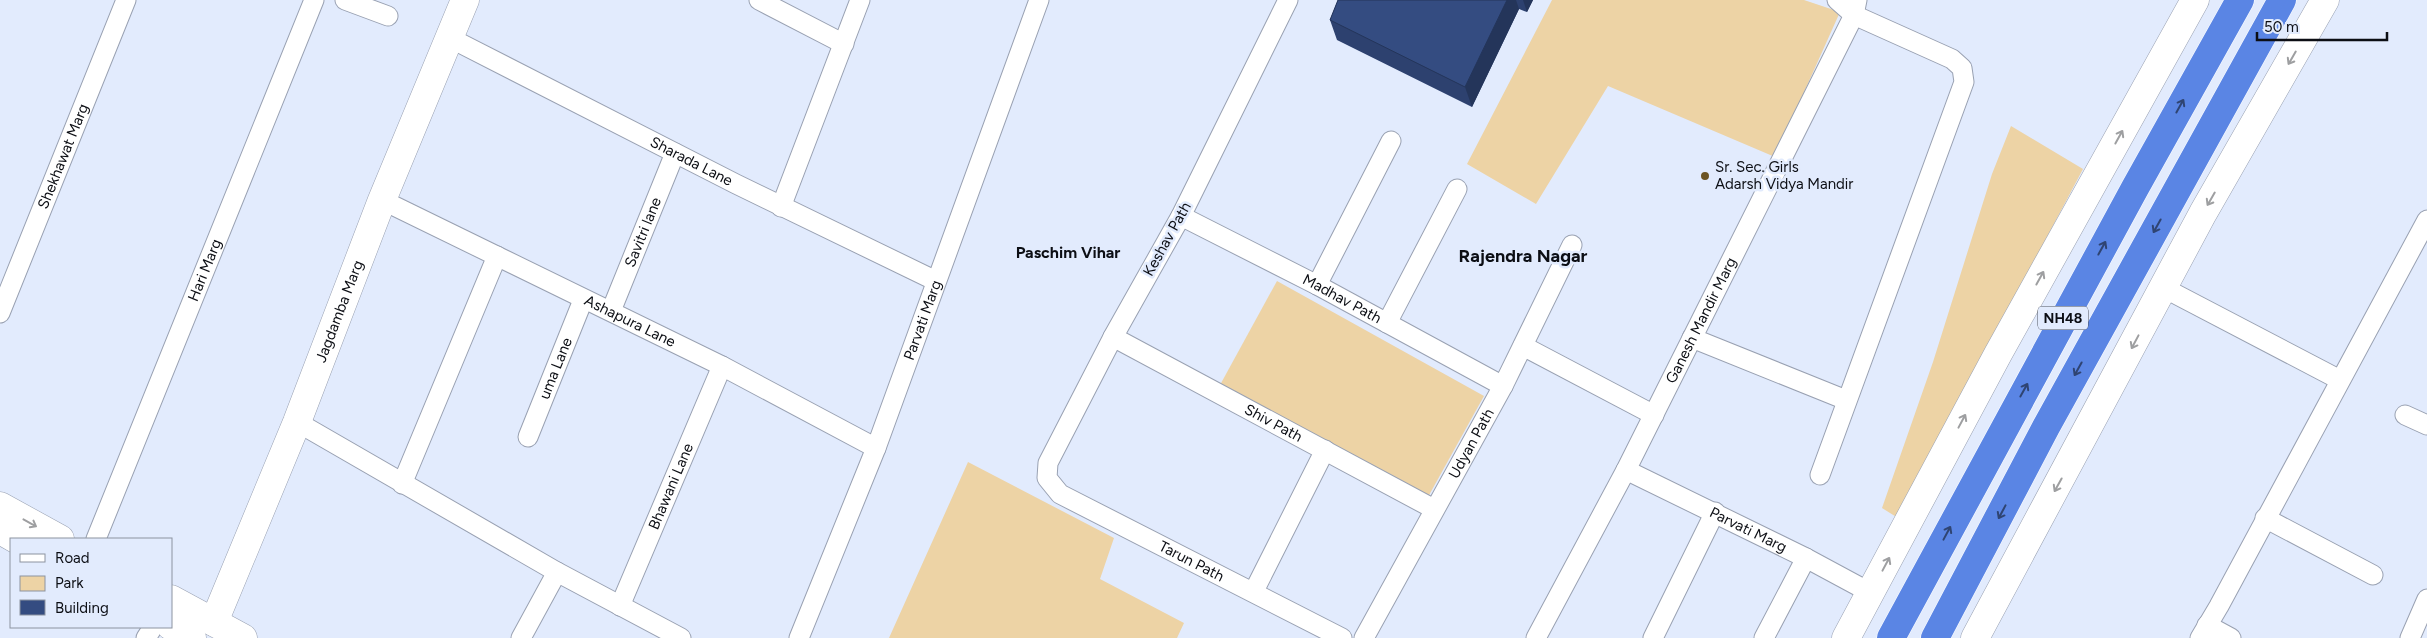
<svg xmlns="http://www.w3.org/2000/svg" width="2427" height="638" viewBox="0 0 2427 638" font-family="Figtree,sans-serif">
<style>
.green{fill:#edd3a5}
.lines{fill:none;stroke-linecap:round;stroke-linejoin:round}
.street-casing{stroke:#99a1b2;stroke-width:21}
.secondary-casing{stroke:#99a1b2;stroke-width:29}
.highway-casing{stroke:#fff;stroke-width:29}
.street{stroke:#fff;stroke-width:19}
.secondary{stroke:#fff;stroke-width:28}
.highway{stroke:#5a85e4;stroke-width:28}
.wall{fill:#2d416f}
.shaded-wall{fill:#24355a}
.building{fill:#344c81;stroke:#24355a}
.oneway{stroke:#9e9fa1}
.oneway2{stroke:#2f4472}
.poi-dot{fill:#6b5323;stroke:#e2ebfd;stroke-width:2}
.labels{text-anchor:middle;stroke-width:5;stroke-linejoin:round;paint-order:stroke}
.shield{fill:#e2ebfd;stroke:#4c505a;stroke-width:1}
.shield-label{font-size:14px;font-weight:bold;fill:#0c0e14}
.street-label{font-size:15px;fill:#0c0e14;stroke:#e2ebfd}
.poi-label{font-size:15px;fill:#0c0e14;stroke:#e2ebfd;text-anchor:start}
.neighbourhood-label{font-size:16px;font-weight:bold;fill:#0c0e14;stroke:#e2ebfd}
.quarter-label{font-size:18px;font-weight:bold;fill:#0c0e14;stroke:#e2ebfd}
</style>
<rect width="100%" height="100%" fill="#e2ebfd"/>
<g class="green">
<path d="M1552,0H1804L1840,12L1775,157L1608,86L1536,204L1467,164Z"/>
<path d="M2011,126L2083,169L1898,518L1882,508L1933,362L1992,174Z"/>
<path d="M1277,281L1484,396L1428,497L1220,385Z"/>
<path d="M968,462L1114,538L1100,579L1184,623L1177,638H889Z"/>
</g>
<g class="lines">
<g class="street-casing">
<g id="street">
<path d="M345,0L388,16"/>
<path d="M759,0L844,44"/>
<path id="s1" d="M1288,0L1181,216L1113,337L1048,463L1047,478L1060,494L1342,638"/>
<path id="s2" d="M450,38L736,184L936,281"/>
<path id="s3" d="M382,200L722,366L876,448"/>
<path d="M781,207L860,0"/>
<path id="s4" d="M1181,216L1317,285L1503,386"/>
<path d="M1317,285L1391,141"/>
<path d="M2164,288L2340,380"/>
<path id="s5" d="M611,311L675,153"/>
<path id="s6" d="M0,313L126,0"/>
<path d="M1387,323L1457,189"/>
<path id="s7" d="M1113,337L1434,509"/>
<path d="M1692,338L1846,400"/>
<path d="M1523,346L1654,415"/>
<path d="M2405,415L2427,425"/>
<path d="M297,422L557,572L681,638"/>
<path id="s8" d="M528,437L583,300"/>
<path id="s9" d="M1626,470L1806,558L1871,593"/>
<path d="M1820,475L1964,82L1962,68L1952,59L1854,15L1837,0"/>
<path d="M402,484L497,256"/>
<path d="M2265,518L2373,575"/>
<path id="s10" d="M96,539L314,0"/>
<path d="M1254,591L1325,450"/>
<path id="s11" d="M620,606L722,366"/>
<path d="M2207,625L2231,638"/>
<path d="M146,638L153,627"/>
<path d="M521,638L557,572"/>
<path id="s12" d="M799,638L876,448L1039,0"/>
<path id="s13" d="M1364,638L1503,386L1572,245"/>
<path id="s14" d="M1536,638L1626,470L1854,15L1857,0"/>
<path d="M1653,638L1715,512"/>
<path d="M1764,638L1806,558"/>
<path d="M2200,638L2219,606L2427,220"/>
<path d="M2410,638L2427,599"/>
</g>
</g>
<g class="secondary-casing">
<g id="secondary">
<path d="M0,506L60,539"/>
<path d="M0,530L16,539"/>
<path d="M171,599L243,638"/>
<path id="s15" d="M214,622L297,422L382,200L465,0"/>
<path d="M171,626L192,638"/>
<path d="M1846,638L1998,354L2195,0"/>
<path d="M1975,638L2203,213L2325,0"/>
</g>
</g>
<g class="highway-casing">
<g id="highway">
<path d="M1891,638L2135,188L2240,0"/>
<path d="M1935,638L2046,427L2282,0"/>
</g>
</g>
<use href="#street" class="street"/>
<use href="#secondary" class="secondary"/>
<use href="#highway" class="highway"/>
</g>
<path class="wall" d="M1338,0H1533L1527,12L1519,9L1472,107L1337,40L1330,20Z"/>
<g class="shaded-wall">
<path d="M1507,0H1516L1519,9L1472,107L1465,87Z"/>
<path d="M1523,0H1533L1527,12Z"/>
</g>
<path class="building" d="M1338,0H1507L1465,87L1330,20Z"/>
<defs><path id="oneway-shaft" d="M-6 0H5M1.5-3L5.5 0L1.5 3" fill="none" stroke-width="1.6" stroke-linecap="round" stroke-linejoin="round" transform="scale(1.25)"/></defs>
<g class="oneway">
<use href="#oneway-shaft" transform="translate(2292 58) rotate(120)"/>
<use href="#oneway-shaft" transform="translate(2119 137) rotate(-61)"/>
<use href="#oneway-shaft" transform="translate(2211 199) rotate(120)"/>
<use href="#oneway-shaft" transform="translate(2040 278) rotate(-61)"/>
<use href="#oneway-shaft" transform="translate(2135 342) rotate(118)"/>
<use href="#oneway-shaft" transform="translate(1962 421) rotate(-62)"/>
<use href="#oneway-shaft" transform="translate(2058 485) rotate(119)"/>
<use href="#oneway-shaft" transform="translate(30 523) rotate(29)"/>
<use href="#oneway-shaft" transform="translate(1886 564) rotate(-62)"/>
</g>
<g class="oneway2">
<use href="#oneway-shaft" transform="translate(2180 106) rotate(-61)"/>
<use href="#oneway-shaft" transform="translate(2157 226) rotate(119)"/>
<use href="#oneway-shaft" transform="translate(2102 248) rotate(-61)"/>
<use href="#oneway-shaft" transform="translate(2078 369) rotate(119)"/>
<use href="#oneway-shaft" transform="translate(2024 390) rotate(-61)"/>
<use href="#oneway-shaft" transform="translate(2002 512) rotate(118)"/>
<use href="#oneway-shaft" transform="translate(1947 533) rotate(-62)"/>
</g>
<circle class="poi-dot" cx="1705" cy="176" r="5"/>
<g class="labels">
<rect class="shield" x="2038" y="306.5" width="50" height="23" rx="4"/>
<g class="shield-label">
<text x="2063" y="323">NH48</text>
</g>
<g class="street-label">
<text dy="5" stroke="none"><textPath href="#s6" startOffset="169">Shekhawat Marg</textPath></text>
<text dy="5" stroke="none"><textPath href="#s2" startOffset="271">Sharada Lane</textPath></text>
<text dy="5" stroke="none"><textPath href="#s5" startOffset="85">Savitri lane</textPath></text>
<text transform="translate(1167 239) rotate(-61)" y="5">Keshav Path</text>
<text dy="5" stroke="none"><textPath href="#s10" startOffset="290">Hari Marg</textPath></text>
<text dy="5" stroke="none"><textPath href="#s4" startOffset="181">Madhav Path</textPath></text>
<text dy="5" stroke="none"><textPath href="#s15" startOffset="335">Jagdamba Marg</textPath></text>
<text dy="5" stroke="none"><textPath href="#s12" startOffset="341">Parvati Marg</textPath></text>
<text dy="5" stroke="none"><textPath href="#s14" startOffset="358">Ganesh Mandir Marg</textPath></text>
<text dy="5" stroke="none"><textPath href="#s3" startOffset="276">Ashapura Lane</textPath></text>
<text dy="5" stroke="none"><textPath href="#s8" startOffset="74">uma Lane</textPath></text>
<text dy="5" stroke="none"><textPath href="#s7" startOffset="182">Shiv Path</textPath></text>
<text dy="5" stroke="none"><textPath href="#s13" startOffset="222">Udyan Path</textPath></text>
<text dy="5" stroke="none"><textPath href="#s11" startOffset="130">Bhawani Lane</textPath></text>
<text dy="5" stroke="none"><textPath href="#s9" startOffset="136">Parvati Marg</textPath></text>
<text dy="5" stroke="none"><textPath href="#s1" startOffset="705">Tarun Path</textPath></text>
</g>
<g class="poi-label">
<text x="1715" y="172">Sr. Sec. Girls<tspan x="1715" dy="17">Adarsh Vidya Mandir</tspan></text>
</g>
<g class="neighbourhood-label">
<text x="1068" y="258">Paschim Vihar</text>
</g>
<g class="quarter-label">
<text x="1523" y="262">Rajendra Nagar</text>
</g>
</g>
<rect x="10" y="538" width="162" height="90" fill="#e2ebfd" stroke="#8c93a0"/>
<rect x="20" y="554" width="25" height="8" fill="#ffffff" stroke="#8c93a0"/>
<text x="55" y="563" font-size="15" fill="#0c0e14">Road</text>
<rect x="20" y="576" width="25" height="15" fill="#edd3a5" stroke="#8c93a0"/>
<text x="55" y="588" font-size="15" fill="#0c0e14">Park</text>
<rect x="20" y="600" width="25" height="15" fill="#344c81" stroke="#8c93a0"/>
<text x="55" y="613" font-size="15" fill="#0c0e14">Building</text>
<path d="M2257 32v8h130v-8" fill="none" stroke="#0c0e14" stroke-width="2.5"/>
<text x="2264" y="32" font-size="15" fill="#0c0e14" stroke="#e2ebfd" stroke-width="4" paint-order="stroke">50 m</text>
</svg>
